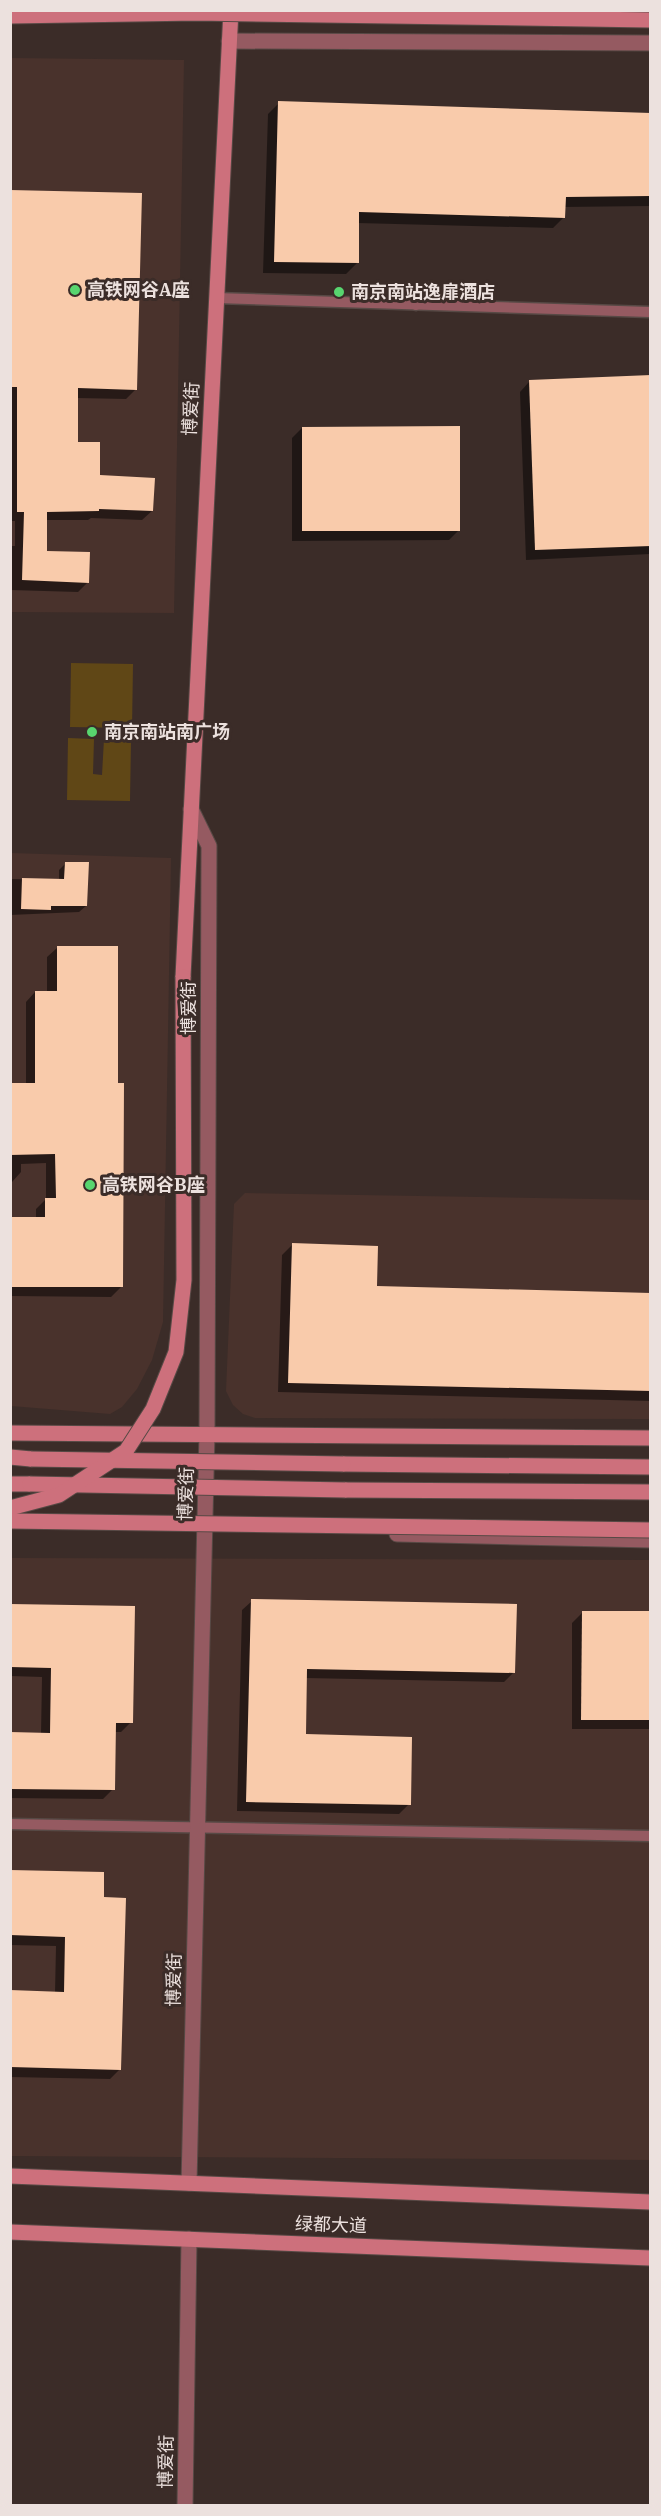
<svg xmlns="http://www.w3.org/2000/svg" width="661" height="2516" viewBox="0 0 661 2516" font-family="'IBM Plex Serif','Noto Sans SC',serif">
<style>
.built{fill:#49322c}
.green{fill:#604716}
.shadow{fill:#0007;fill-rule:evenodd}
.building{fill:#f9cbab}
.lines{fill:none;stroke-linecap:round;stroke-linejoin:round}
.lane-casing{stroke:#574945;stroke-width:13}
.street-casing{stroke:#574945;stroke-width:17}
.secondary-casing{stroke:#574945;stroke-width:17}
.lane{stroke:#955a61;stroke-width:10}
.street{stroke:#955a61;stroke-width:15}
.secondary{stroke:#cd707c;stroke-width:15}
.secondary-bridge-casing{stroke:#574945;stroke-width:17;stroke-linecap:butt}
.secondary-bridge{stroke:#cd707c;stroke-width:15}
.poi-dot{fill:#58d56f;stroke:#3b2c28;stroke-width:2}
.labels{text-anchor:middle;stroke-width:6;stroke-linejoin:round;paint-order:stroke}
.poi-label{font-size:18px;font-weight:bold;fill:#ece1de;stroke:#3b2c28;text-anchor:start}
.street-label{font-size:18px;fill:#ece1de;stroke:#3b2c28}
</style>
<rect width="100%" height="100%" fill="#3b2c28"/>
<g class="built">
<path d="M11,58L184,60L174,613L11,612Z"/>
<path d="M11,853L171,858L163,1322L152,1360L137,1389L122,1407L110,1414L11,1406Z"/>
<path d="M245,1193L650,1200V1419L255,1418L243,1414L233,1405L226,1391L234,1204Z"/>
<path d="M10,1558L650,1560V2160L11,2156Z"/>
</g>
<g class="green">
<path d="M71,663L133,664L132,728L70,727Z"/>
<path d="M68,738L94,739L93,774L102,775L104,739H131L130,801L67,800Z"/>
</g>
<g class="shadow">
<path d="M279,103L650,115V206L564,207V217L553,228L357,223V263L346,274L263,273L268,114Z"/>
<path d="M10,192L136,389L126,399L76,398V444L98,477L152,511L142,520L91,518L88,520H45V553L88,582L78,592L10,590V546H15V521H10Z"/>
<path d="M650,377V554L526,560L520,392L529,382Z"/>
<path d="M302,428L459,530L449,540L292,541V438Z"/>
<path d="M66,863L86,906L79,912L10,915V879L59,880V870Z"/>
<path d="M57,948L116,1085L121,1287L111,1297L10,1296V1084H26V1002L35,992H47V957ZM46,1163V1199L36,1209V1218L12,1219V1182L21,1172V1164Z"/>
<path d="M292,1245L375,1287L650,1294V1401L278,1392L282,1255Z"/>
<path d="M252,1601L514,1672L504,1682L305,1678L304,1736L409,1804L399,1814L237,1811L242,1610Z"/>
<path d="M10,1606L131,1722L121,1732H114L113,1789L103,1799L10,1798V1734H41L42,1677L10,1676Z"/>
<path d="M582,1613H650V1729H572V1623Z"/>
<path d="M10,1872L102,1899L120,2069L110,2079L10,2077V1992L55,1993L56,1946L10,1945Z"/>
</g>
<g class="building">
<path d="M278,101L651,113V196L566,197L565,218L359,212V263L274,262Z"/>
<path d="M10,190L142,193L137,390L78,388V442H100V475L155,478L153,511L99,509V511L47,512V551L90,552L89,583L22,580L24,512H17V387H10Z"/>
<path d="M651,375V546L535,550L529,380Z"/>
<path d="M460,426V531H302V427Z"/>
<path d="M65,862H89L87,906H51V910L21,909L22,878L64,879Z"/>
<path d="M57,946H118V1083H124L123,1287H10V1217H45V1198H56L55,1154L10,1155V1083H35V991H57Z"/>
<path d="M292,1243L378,1246L377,1286L651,1293V1391L288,1383Z"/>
<path d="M251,1599L517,1604L515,1673L307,1669L306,1734L412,1737L411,1805L246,1802Z"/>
<path d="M10,1604L135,1606L133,1723H116L115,1790L10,1789V1732L50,1733L51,1668L10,1667Z"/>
<path d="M582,1611H651V1720H581Z"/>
<path d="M10,1870L104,1872V1897L126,1898L121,2070L10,2067V1990L64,1992L65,1937L10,1935Z"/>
</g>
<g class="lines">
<g class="lane-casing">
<g id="lane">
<path d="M216,298L650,312"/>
<path d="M416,305L432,287"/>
<path d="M10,1824L650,1836"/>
</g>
</g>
<g class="street-casing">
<g id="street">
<path d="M229,41L650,43"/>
<path d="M397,1534L650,1540"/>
<path d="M189,2183L207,1434L209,846L191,809"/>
<path d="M185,2506L189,2239"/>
</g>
</g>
<g class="secondary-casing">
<g id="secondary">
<path d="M183,977L231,10"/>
<path d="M10,1433L650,1438"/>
<path d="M10,1457L31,1459"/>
<path d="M343,1464L650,1467"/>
<path d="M10,1484H30"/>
<path d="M345,1490L650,1492"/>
<path d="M10,2176L650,2202"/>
<path d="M10,2232L650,2258"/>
</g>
</g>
<use href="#lane" class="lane"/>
<use href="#street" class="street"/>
<use href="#secondary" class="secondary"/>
<g class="secondary-bridge-casing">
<g id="secondary-bridge">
<path d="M10,16L197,13L650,20"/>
<path d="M31,1459L343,1464"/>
<path d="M30,1484L345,1490"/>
<path d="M10,1508L59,1495L126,1451L153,1409L176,1352L184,1280L183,977"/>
<path d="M10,1521L650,1530"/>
</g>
</g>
<use href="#secondary-bridge" class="secondary-bridge"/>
</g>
<g class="poi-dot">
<circle cx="75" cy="290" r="6"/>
<circle cx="339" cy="292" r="6"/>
<circle cx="92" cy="732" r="6"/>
<circle cx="90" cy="1185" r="6"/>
</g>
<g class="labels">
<g class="poi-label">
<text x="87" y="296">高铁网谷A座</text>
<text x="351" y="298">南京南站逸扉酒店</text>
<text x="104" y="738">南京南站南广场</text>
<text x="102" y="1191">高铁网谷B座</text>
</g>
<g class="street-label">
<text transform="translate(191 409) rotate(-87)" y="6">博爱街</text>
<text transform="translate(189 1008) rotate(-90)" y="6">博爱街</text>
<text transform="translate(186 1494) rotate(-88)" y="6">博爱街</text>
<text transform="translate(174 1980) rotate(-89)" y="6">博爱街</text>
<text transform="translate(331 2225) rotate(2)" y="6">绿都大道</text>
<text transform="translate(166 2462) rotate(-89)" y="6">博爱街</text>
</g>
</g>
<rect width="661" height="2516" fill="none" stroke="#ece1de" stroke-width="24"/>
</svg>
